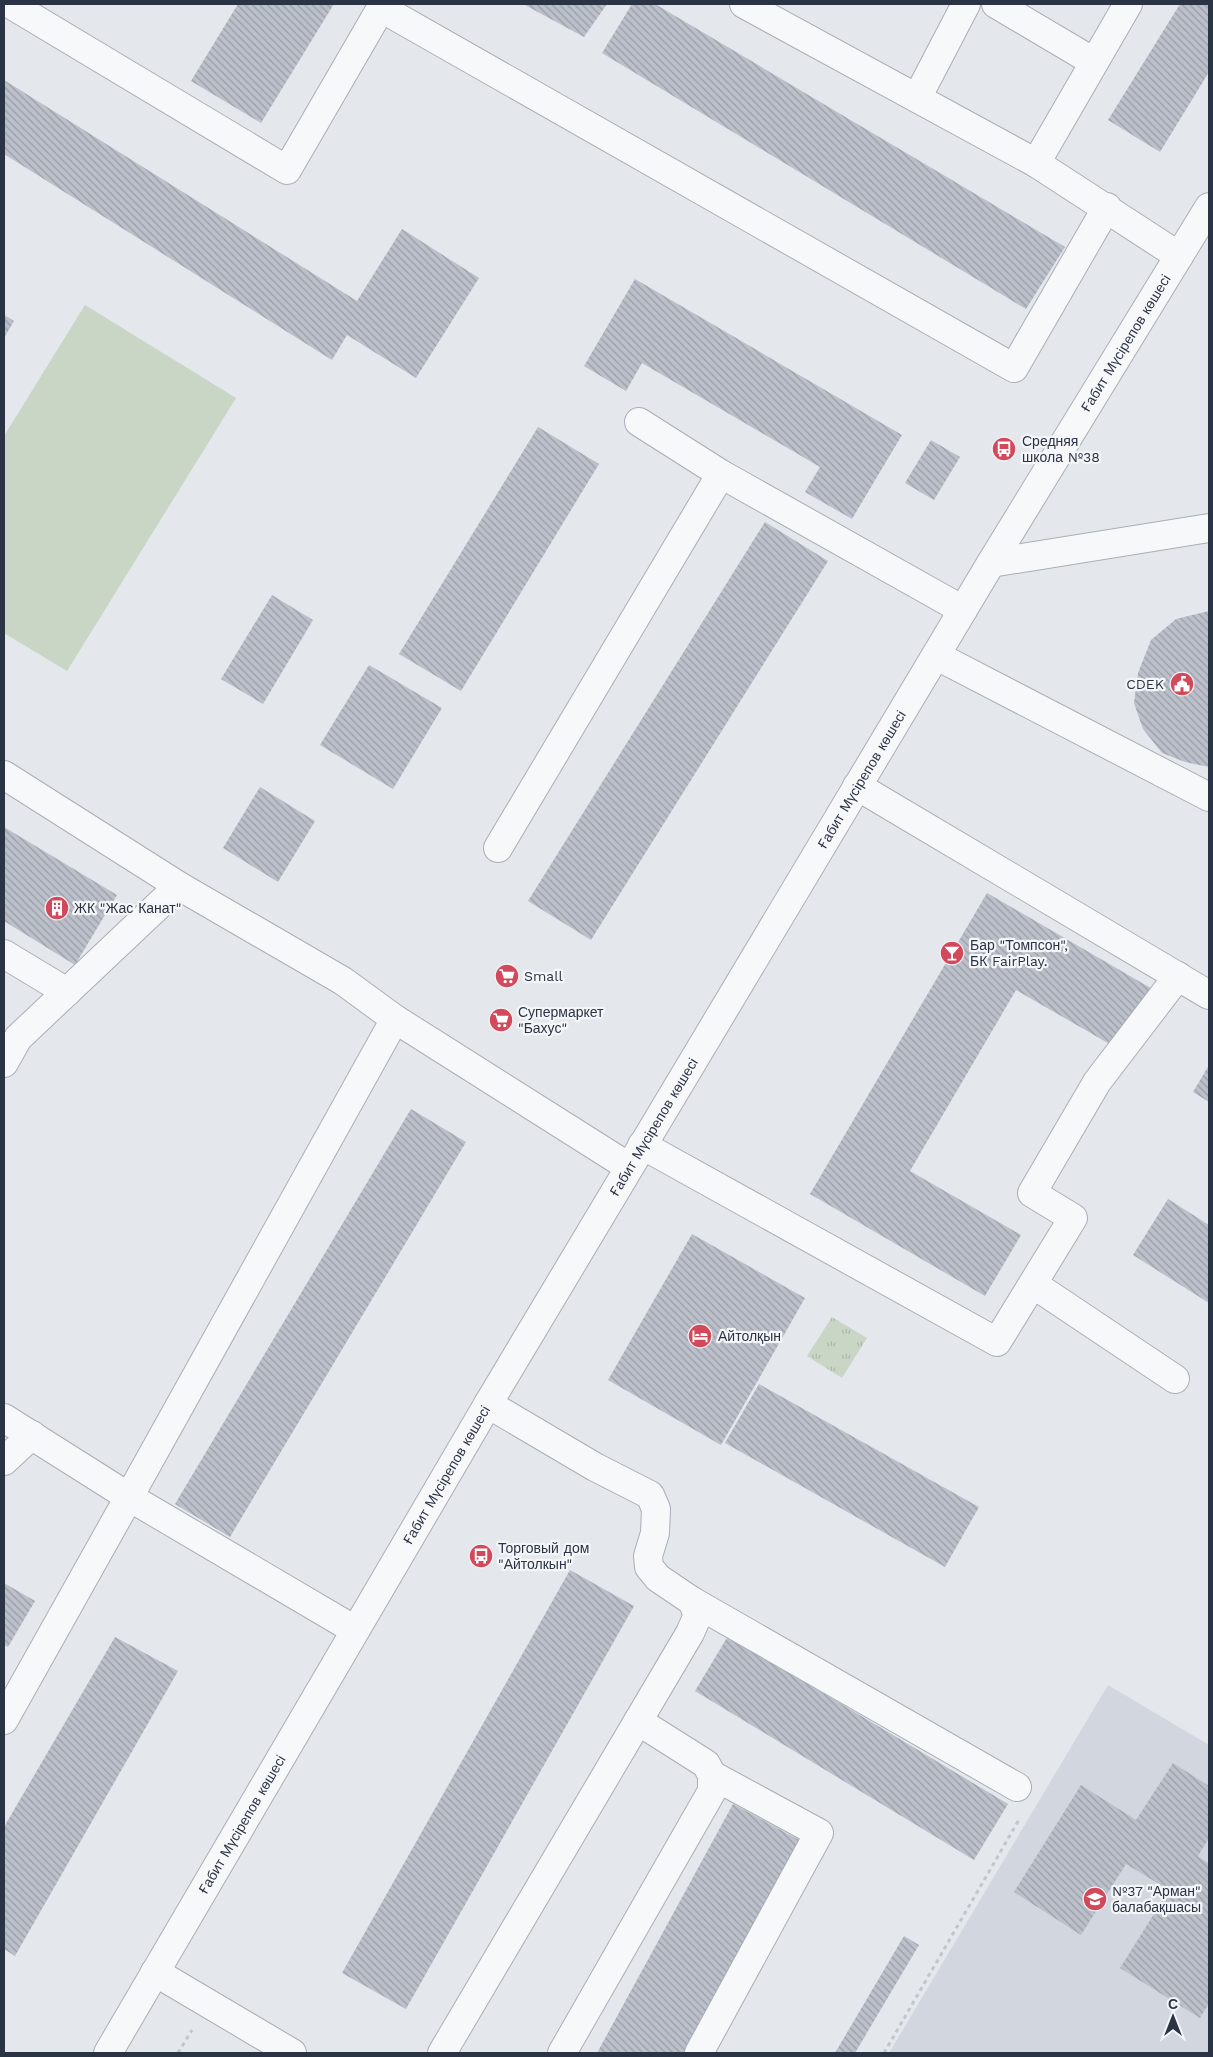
<svg xmlns="http://www.w3.org/2000/svg" width="1213" height="2057" viewBox="0 0 1213 2057" font-family="'Work Sans',sans-serif">
<style>
.built{fill:#d2d6de}
.grass{fill:#c9d6c5}
.park{fill:url(#park-tufts)}
.building{fill:url(#building-back-hatch)}
.lines{fill:none;stroke-linecap:round;stroke-linejoin:round}
.minor-casing{stroke:#a9aeb7;stroke-width:30}
.path{stroke:#c2c5cb;stroke-width:3;stroke-dasharray:4 4;stroke-linecap:butt}
.minor{stroke:#f7f8fa;stroke-width:28}
.labels{text-anchor:middle;stroke-width:4.5;stroke-linejoin:round;paint-order:stroke}
.street-label{font-size:14px;fill:#2b3445;stroke:#f4f6f9}
.poi-label{font-size:14px;fill:#2b3445;stroke:#f4f6f9;text-anchor:start}
</style>
<defs>
<pattern id="park-tufts" width="24" height="20" patternUnits="userSpaceOnUse" patternTransform="scale(1.25)"><rect width="24" height="20" fill="#c9d6c5"/><path d="M3 7l-1-3M5 7V3M7 7l1-3M15 17l-1-3M17 17v-4M19 17l1-3" fill="none" stroke="#adb8ab"/></pattern>
<pattern id="building-back-hatch" width="6" height="6" patternUnits="userSpaceOnUse" patternTransform="scale(1.25)"><rect width="6" height="6" fill="#bbc0ca"/><path d="M-1 5l2 2M0 0l6 6M5-1l2 2" fill="none" stroke="#989da6"/></pattern>
</defs>
<rect width="100%" height="100%" fill="#e4e7ec"/>
<path class="built" d="M1108,1685L1209,1745V2053H889Z"/>
<path class="grass" d="M85,305L236,398L67,671L4,633V436Z"/>
<path class="park" d="M832,1317L867,1338L842,1378L807,1356Z"/>
<g class="building">
<path d="M238,4H334L261,123L191,81Z"/>
<path d="M523,4H607L584,37Z"/>
<path d="M632,4H655L1065,247L1026,309L602,53Z"/>
<path d="M1180,4H1209V72L1160,152L1108,120Z"/>
<path d="M4,80L357,301L402,229L479,278L416,378L347,335L332,360L4,154Z"/>
<path d="M635,279L902,435L852,519L805,492L820,467L642,363L626,391L584,366Z"/>
<path d="M4,315L14,321L4,338Z"/>
<path d="M538,427L599,464L461,691L399,654Z"/>
<path d="M931,440L960,457L934,500L905,483Z"/>
<path d="M765,522L828,561L591,940L528,901Z"/>
<path d="M272,595L313,620L263,704L221,679Z"/>
<path d="M1209,611V767L1185,762L1162,753L1143,729L1134,703L1138,673L1151,640L1176,619Z"/>
<path d="M369,665L442,708L393,789L320,745Z"/>
<path d="M260,787L315,821L278,882L223,848Z"/>
<path d="M4,827L117,895L75,965L4,921Z"/>
<path d="M987,893L1154,990L1120,1050L1016,990L910,1171L1021,1235L985,1296L810,1194Z"/>
<path d="M1209,1065V1102L1193,1092Z"/>
<path d="M411,1109L466,1142L230,1537L175,1504Z"/>
<path d="M1168,1199L1209,1225V1303L1133,1255Z"/>
<path d="M692,1234L805,1298L721,1445L608,1380Z"/>
<path d="M759,1384L979,1507L945,1567L725,1443Z"/>
<path d="M570,1570L634,1606L406,2009L342,1973Z"/>
<path d="M4,1583L35,1601L8,1647L4,1645Z"/>
<path d="M728,1636L1008,1804L974,1860L695,1691Z"/>
<path d="M115,1637L178,1671L15,1956L4,1949V1827Z"/>
<path d="M1173,1763L1209,1786V1838L1198,1856L1209,1864V2003L1200,2018L1120,1968L1169,1890L1126,1864L1081,1935L1014,1892L1081,1785L1136,1820Z"/>
<path d="M733,1804L801,1841L685,2053H597Z"/>
<path d="M904,1936L919,1945L855,2053H835Z"/>
</g>
<g class="lines">
<g class="minor-casing">
<g id="minor">
<path d="M10,4L287,170L381,8"/>
<path d="M384,4L381,8L1014,368L1107,207"/>
<path d="M744,4L1036,163"/>
<path d="M996,4L1094,62"/>
<path d="M1128,4L1036,163L1179,256"/>
<path d="M917,98L966,4"/>
<path d="M639,422L721,474"/>
<path d="M991,563L1209,528"/>
<path d="M937,656L1209,797"/>
<path d="M4,775L179,886L343,981L395,1019L629,1167"/>
<path d="M857,786L1209,995"/>
<path d="M498,848L721,474L963,610"/>
<path d="M4,954L67,992"/>
<path d="M4,1063L18,1038L179,886"/>
<path d="M642,1145L997,1342L1073,1218L1032,1193L1097,1082L1178,976"/>
<path d="M1033,1284L1175,1379"/>
<path d="M4,1418L129,1497L395,1019"/>
<path d="M4,1461L32,1435"/>
<path d="M692,1601L1017,1787"/>
<path d="M4,1720L129,1497L355,1630"/>
<path d="M155,1972L292,2053"/>
<path id="s1" d="M108,2053L488,1404L991,563L1209,207"/>
<path d="M442,2053L690,1633L698,1615L692,1601L658,1578L649,1567L648,1556L655,1533L656,1509L650,1495L595,1467L488,1404"/>
<path d="M562,2053L712,1791V1775L706,1764L638,1721"/>
<path d="M699,2053L819,1833L712,1775"/>
</g>
</g>
<g class="path">
<path d="M178,2053L192,2030"/>
<path d="M884,2053L1020,1818"/>
</g>
<use href="#minor" class="minor"/>
</g>
<defs>
<g id="bus-disc" transform="scale(1.25)"><circle r="9.5" fill="#d1495b" stroke="#f4f6f9"/><path d="M-5-6H5V4H4V6H2V4H-2V6H-4V4H-5ZM-3.5-4V0h7V-4ZM-3.5 1.2v1.5H-2V1.2ZM2 1.2v1.5H3.5V1.2Z" fill="#fff"/></g>
<g id="civic-disc" transform="scale(1.25)"><circle r="9.5" fill="#d1495b" stroke="#f4f6f9"/><path d="M-.6-6.5H3V-4.5H.6V-3L4-1V1h2V6H-6V1h2V-1L-.6-3ZM-1.2 2.5V6h2.4V2.5Z" fill="#fff"/></g>
<g id="building-disc" transform="scale(1.25)"><circle r="9.5" fill="#d1495b" stroke="#f4f6f9"/><path d="M-4-6H4V6H1V3H-1V6H-4ZM-2.5-4.3h1.7v1.8h-1.7ZM.8-4.3h1.7v1.8H.8ZM-2.5-1h1.7V.8h-1.7ZM.8-1h1.7V.8H.8Z" fill="#fff"/></g>
<g id="bar-disc" transform="scale(1.25)"><circle r="9.5" fill="#d1495b" stroke="#f4f6f9"/><path d="M-6-5H6L.8 .8V4.5H3.5V6h-7V4.5H-.8V.8Z" fill="#fff"/></g>
<g id="supermarket-disc" transform="scale(1.25)"><circle r="9.5" fill="#d1495b" stroke="#f4f6f9"/><path d="M-6-5.5h2.5l.6 2H6L4.5 2H-2.5L-4.4-4H-6ZM-1.5 3.2a1.3 1.3 0 1 0 .1 0ZM3 3.2a1.3 1.3 0 1 0 .1 0Z" fill="#fff"/></g>
<g id="hotel-disc" transform="scale(1.25)"><circle r="9.5" fill="#d1495b" stroke="#f4f6f9"/><path d="M-6-4.5h1.5V1H6V5H4.5V3h-9V5H-6ZM-4 0a1.8 1.8 0 1 1 3.6 0ZM.5 0V-2.5h3Q6-2.5 6 0Z" fill="#fff"/></g>
<g id="school-disc" transform="scale(1.25)"><circle r="9.5" fill="#d1495b" stroke="#f4f6f9"/><path d="M0-5L7-2L0 1L-7-2ZM-4 1L0 2.5L4 1V4Q0 6-4 4Z" fill="#fff"/></g>
</defs>
<g fill-rule="evenodd">
<use href="#bus-disc" x="1004" y="449"/>
<use href="#civic-disc" x="1182" y="684"/>
<use href="#building-disc" x="57" y="908"/>
<use href="#bar-disc" x="952" y="953"/>
<use href="#supermarket-disc" x="507" y="976"/>
<use href="#supermarket-disc" x="501" y="1020"/>
<use href="#hotel-disc" x="700" y="1336"/>
<use href="#bus-disc" x="481" y="1556"/>
<use href="#school-disc" x="1095" y="1899"/>
</g>
<g class="labels">
<g class="street-label">
<text dy="5" stroke="none"><textPath href="#s1" startOffset="1990">Ғабит Мүсірепов көшесі</textPath></text>
<text dy="5" stroke="none"><textPath href="#s1" startOffset="1480">Ғабит Мүсірепов көшесі</textPath></text>
<text dy="5" stroke="none"><textPath href="#s1" startOffset="1075">Ғабит Мүсірепов көшесі</textPath></text>
<text dy="5" stroke="none"><textPath href="#s1" startOffset="670">Ғабит Мүсірепов көшесі</textPath></text>
<text dy="5" stroke="none"><textPath href="#s1" startOffset="265">Ғабит Мүсірепов көшесі</textPath></text>
</g>
<g class="poi-label">
<text x="1022" y="446">Средняя<tspan x="1022" dy="16">школа №38</tspan></text>
<text x="1164" y="689" text-anchor="end">CDEK</text>
<text x="74" y="913">ЖК "Жас Канат"</text>
<text x="970" y="950">Бар "Томпсон",<tspan x="970" dy="16">БК FairPlay.</tspan></text>
<text x="524" y="981">Small</text>
<text x="518" y="1017">Супермаркет<tspan x="518" dy="16">"Бахус"</tspan></text>
<text x="718" y="1341">Айтолқын</text>
<text x="498" y="1553">Торговый дом<tspan x="498" dy="16">"Айтолкын"</tspan></text>
<text x="1112" y="1896">№37 "Арман"<tspan x="1112" dy="16">балабақшасы</tspan></text>
</g>
</g>
<rect width="1213" height="2057" fill="none" stroke="#2b3445" stroke-width="10"/>
<g transform="translate(1173 2017)" stroke="#f4f6f9" stroke-width="4" paint-order="stroke">
<path d="M0-4L9 19L0 12L-9 19Z" fill="#2b3445"/>
<text y="-8" font-size="14" font-weight="bold" text-anchor="middle" fill="#2b3445">С</text>
</g>
</svg>
